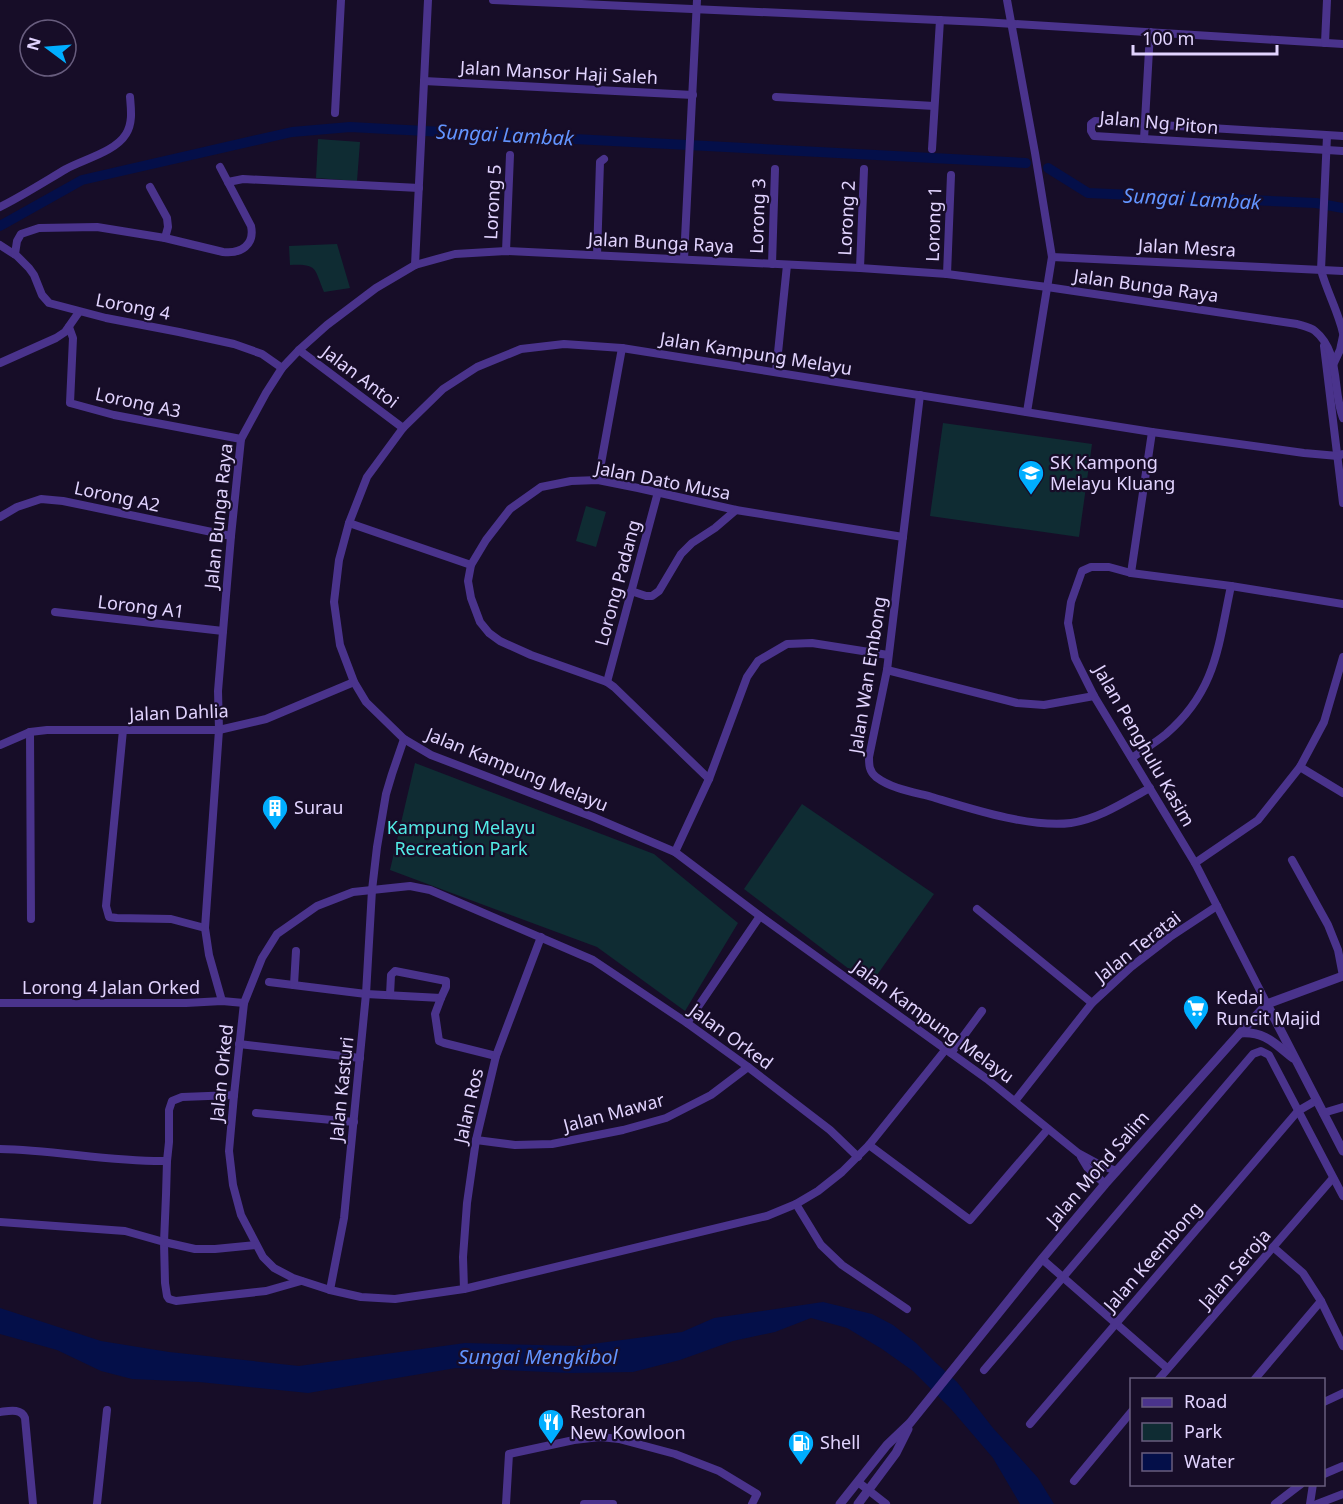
<svg xmlns="http://www.w3.org/2000/svg" width="1343" height="1504" viewBox="0 0 1343 1504" font-family="'Noto Sans',sans-serif">
<style>
.green{fill:#0f2c33}
.water{fill:#040f49}
.lines{fill:none;stroke-linecap:round;stroke-linejoin:round}
.canal{stroke:#040f49;stroke-width:10}
.minor{stroke:#4a338c;stroke-width:8}
.tertiary{stroke:#4a338c;stroke-width:9}
.labels{text-anchor:middle;stroke-width:4.5;stroke-linejoin:round;paint-order:stroke}
.street-label{font-size:18px;fill:#e2d4ff;stroke:#170d28}
.poi-label{font-size:18px;fill:#e2d4ff;stroke:#170d28;text-anchor:start}
.park-label{font-size:18px;fill:#53ece7;stroke:#170d28}
.water-label{font-size:20px;font-style:italic;fill:#6294ff;stroke:#170d28}
</style>
<rect width="100%" height="100%" fill="#170d28"/>
<g class="green">
<path d="M318,139L360,142L357,181L316,178Z"/>
<path d="M337,244L350,288L324,292C314,268 318,264 290,265L289,246Z"/>
<path d="M943,423L1092,444L1079,537L930,516Z"/>
<path d="M586,506L606,512L596,547L576,541Z"/>
<path d="M415,763L654,854L738,923L685,1011L597,947L390,870Z"/>
<path d="M802,804L934,894L870,985L744,889Z"/>
</g>
<path class="water" d="M823,1302L872,1314L893,1325L916,1343L935,1362L957,1382L993,1428L1038,1478L1054,1504H1020L993,1458L951,1409L913,1371L882,1349L847,1328L811,1318L775,1332L733,1341L680,1360L633,1372L571,1373L456,1368L308,1393L199,1382L132,1379L101,1371L57,1350L0,1334V1308L101,1341L169,1352L299,1366L465,1343L577,1346L682,1332L714,1318Z"/>
<g class="lines">
<g class="canal">
<path d="M1048,168L1088,193L1316,203L1343,208"/>
<path d="M0,226L82,180L292,132L350,127L1026,163"/>
</g>
<g class="minor">
<path d="M493,0L982,22L1343,44"/>
<path d="M1007,0L1035,153L1052,257L1027,412"/>
<path d="M1325,43L1327,0"/>
<path d="M424,81L693,95"/>
<path d="M776,97L934,106"/>
<path d="M335,113L341,0"/>
<path d="M1327,136L1321,270C1327,292 1338,311 1343,333"/>
<path d="M1343,136L1095,121L1091,124V131L1094,136L1343,151"/>
<path d="M1144,139L1150,32"/>
<path d="M932,149L940,20"/>
<path d="M228,182L243,179L419,188"/>
<path d="M150,187L167,218L168,227L165,238"/>
<path d="M0,207C22,196 44,182 66,169C84,159 115,152 126,134C133,123 131,109 130,97"/>
<path d="M0,245L17,256L29,268L34,275L42,295L49,303L106,318L179,332L234,344L262,354L282,368"/>
<path d="M506,251L510,155"/>
<path d="M15,254L17,241L21,234L39,228L97,227L165,238L223,252C241,254 255,245 251,226L220,167"/>
<path d="M597,255L600,162L604,159"/>
<path d="M1052,257L1343,271"/>
<path d="M684,259L697,0"/>
<path d="M772,264L775,169"/>
<path d="M415,265L428,0"/>
<path d="M860,268L864,169"/>
<path d="M947,274L951,175"/>
<path d="M69,327L73,338L70,403L114,415L241,439"/>
<path d="M1324,346L1343,503"/>
<path d="M299,350L403,428"/>
<path d="M0,363L56,338L65,332L79,312"/>
<path d="M1333,365L1340,350L1343,336"/>
<path d="M776,372L787,265"/>
<path d="M920,395L887,670L869,757C869,765 869,771 876,777C892,789 913,792 932,797C972,809 1030,828 1071,823C1099,819 1126,801 1150,788"/>
<path d="M598,480L622,348"/>
<path d="M0,517L17,507L41,499L63,501L231,536"/>
<path d="M349,523L471,565"/>
<path d="M1131,573L1152,432"/>
<path d="M631,591L646,596H652L659,591L681,554L692,543L715,528L736,510"/>
<path d="M55,612L223,631"/>
<path d="M887,670L1017,703L1044,705L1094,696"/>
<path d="M607,682L658,492"/>
<path d="M123,730L106,906L109,917L117,918L171,919L205,928"/>
<path d="M30,732L31,919"/>
<path d="M0,745L30,732L47,730H219L266,719L354,682"/>
<path d="M1132,758C1143,750 1155,743 1166,734C1216,691 1218,647 1231,586"/>
<path d="M1300,767L1343,793"/>
<path d="M709,779L614,687L607,682L531,655L500,641L489,633L480,622L471,598L468,581L471,565L486,540L510,509L541,487L571,481L598,480L638,488L736,510L903,537"/>
<path d="M675,852L709,779L747,677L758,661L787,644L812,643L888,655"/>
<path d="M1292,860L1328,925L1338,950L1343,976"/>
<path d="M1195,863L1258,820L1300,767L1324,722L1343,657"/>
<path d="M977,909L1092,1003"/>
<path d="M269,982L366,994L441,998L435,1014L439,1041L444,1043L496,1056"/>
<path d="M294,985L296,951"/>
<path d="M390,995L391,975L395,971L446,981V987L441,998"/>
<path d="M222,1001L209,955L205,928L219,730L218,691L231,536L241,439L266,393L282,368L299,350L327,325L376,288L415,265L455,254L506,251L860,268L947,274L1047,287L1297,324C1303,326 1310,327 1315,331C1341,352 1332,390 1343,418"/>
<path d="M0,1003H186L222,1001L244,1003"/>
<path d="M1267,1004L1195,863L1094,696L1075,658L1068,623L1071,602L1082,571L1091,567H1109L1131,573L1231,586L1343,604"/>
<path d="M687,1023L760,916"/>
<path d="M239,1044L360,1058"/>
<path d="M951,1053L982,1011"/>
<path d="M1015,1101L1092,1003L1131,967L1170,937L1217,906"/>
<path d="M256,1113L354,1122"/>
<path d="M1323,1113L1343,1107"/>
<path d="M476,1140L515,1145L552,1144L623,1130L666,1118L711,1095L748,1067"/>
<path d="M869,1145L970,1220L1048,1129"/>
<path d="M0,1149C56,1150 111,1162 167,1161L169,1142V1110L172,1101L182,1097L234,1095"/>
<path d="M858,1157L830,1130L748,1067L687,1023L593,960L430,890L410,886L353,892L317,906L277,934L262,958L244,1003L234,1095L229,1151L233,1185L241,1215L263,1257L274,1268L293,1278L330,1290L361,1297L395,1299L464,1289L767,1216L796,1204L818,1191L842,1172L869,1145L946,1049"/>
<path d="M1081,1157L1087,1167L1105,1184"/>
<path d="M167,1161L166,1195L164,1242L165,1283L167,1296L169,1299L176,1301L266,1291L301,1281"/>
<path d="M1117,1171L1102,1166L1078,1153L987,1079L760,916L675,852L593,817L431,755L404,739L366,702L354,682L340,645L334,602L339,560L349,523L367,477L403,428L443,389L477,367L521,349L564,344L622,348L1152,432L1304,453L1338,456L1343,454"/>
<path d="M796,1204L821,1245L842,1265L907,1309"/>
<path d="M0,1222L125,1231L164,1242L195,1249H215L256,1245"/>
<path d="M1273,1247L1303,1273L1321,1301L1343,1346"/>
<path d="M1042,1259L1167,1368"/>
<path d="M464,1289L463,1257L467,1203L476,1140L496,1056L541,937"/>
<path d="M330,1290L344,1218L366,994L372,890L377,847L386,794L392,774L404,739"/>
<path d="M984,1370L1253,1054L1261,1051L1269,1055L1343,1196"/>
<path d="M1158,1380L1333,1178"/>
<path d="M1254,1380L1321,1301"/>
<path d="M1324,1402L1343,1393"/>
<path d="M0,1412C9,1411 21,1408 25,1418L33,1504"/>
<path d="M1030,1424L1298,1111L1317,1100"/>
<path d="M1324,1474L1343,1466"/>
<path d="M1074,1481L1132,1411"/>
<path d="M858,1482L886,1504"/>
<path d="M97,1504L107,1410"/>
<path d="M506,1504L509,1454L574,1440L600,1437L619,1439L675,1454L719,1471L757,1494L752,1504"/>
<path d="M584,1504H613"/>
<path d="M1275,1504L1301,1484"/>
<path d="M1310,1504L1313,1484"/>
<path d="M1317,1504L1343,1494"/>
</g>
<g class="tertiary">
<path d="M1267,1004L1343,1151"/>
<path d="M1240,1033C1265,1031 1275,1044 1293,1058"/>
<path d="M840,1504L887,1445L910,1423L1042,1259L1105,1184L1240,1033L1267,1004L1343,976"/>
<path d="M858,1504L896,1453L908,1429"/>
</g>
</g>
<defs>
<g id="school-pin" transform="scale(1.35)"><path d="M0 17L-7.5 6A9.5 9.5 0 1 1 7.5 6Z" fill="#00aeff" stroke="#170d28"/><path d="M0-5L7-2L0 1L-7-2ZM-4 1L0 2.5L4 1V4Q0 6-4 4Z" fill="#fff"/></g>
<g id="building-pin" transform="scale(1.35)"><path d="M0 17L-7.5 6A9.5 9.5 0 1 1 7.5 6Z" fill="#00aeff" stroke="#170d28"/><path d="M-4-6H4V6H1V3H-1V6H-4ZM-2.5-4.3h1.7v1.8h-1.7ZM.8-4.3h1.7v1.8H.8ZM-2.5-1h1.7V.8h-1.7ZM.8-1h1.7V.8H.8Z" fill="#fff"/></g>
<g id="supermarket-pin" transform="scale(1.35)"><path d="M0 17L-7.5 6A9.5 9.5 0 1 1 7.5 6Z" fill="#00aeff" stroke="#170d28"/><path d="M-6-5.5h2.5l.6 2H6L4.5 2H-2.5L-4.4-4H-6ZM-1.5 3.2a1.3 1.3 0 1 0 .1 0ZM3 3.2a1.3 1.3 0 1 0 .1 0Z" fill="#fff"/></g>
<g id="restaurant-pin" transform="scale(1.35)"><path d="M0 17L-7.5 6A9.5 9.5 0 1 1 7.5 6Z" fill="#00aeff" stroke="#170d28"/><path d="M-5-6h1v4h1v-4h1v4h1v-4h1v5L-1.5 .5V6h-2V.5L-5-1ZM5-6V6H3V1.5H1.5Q1.5-4 5-6Z" fill="#fff"/></g>
<g id="fuel-pin" transform="scale(1.35)"><path d="M0 17L-7.5 6A9.5 9.5 0 1 1 7.5 6Z" fill="#00aeff" stroke="#170d28"/><path d="M-5.5-6h7V0h2V4h1.3V-2.5L3-4.5l.8-.8L6-3V5H2.5V1h-1V6h-7ZM-4.2-4.7v3.2H.2V-4.7Z" fill="#fff"/></g>
</defs>
<g fill-rule="evenodd">
<use href="#school-pin" x="1031" y="473"/>
<use href="#building-pin" x="275" y="808"/>
<use href="#supermarket-pin" x="1196" y="1008"/>
<use href="#restaurant-pin" x="551" y="1422"/>
<use href="#fuel-pin" x="801" y="1443"/>
</g>
<g class="labels">
<g class="street-label">
<text transform="translate(559 73) rotate(3)" y="6">Jalan Mansor Haji Saleh</text>
<text transform="translate(1159 123) rotate(5)" y="6">Jalan Ng Piton</text>
<text transform="translate(493 202) rotate(-87)" y="6">Lorong 5</text>
<text transform="translate(758 216) rotate(-88)" y="6">Lorong 3</text>
<text transform="translate(847 218) rotate(-87)" y="6">Lorong 2</text>
<text transform="translate(934 224) rotate(-88)" y="6">Lorong 1</text>
<text transform="translate(661 243) rotate(3)" y="6">Jalan Bunga Raya</text>
<text transform="translate(1187 248) rotate(3)" y="6">Jalan Mesra</text>
<text transform="translate(1146 286) rotate(8)" y="6">Jalan Bunga Raya</text>
<text transform="translate(133 307) rotate(11)" y="6">Lorong 4</text>
<text transform="translate(756 354) rotate(9)" y="6">Jalan Kampung Melayu</text>
<text transform="translate(360 377) rotate(37)" y="6">Jalan Antoi</text>
<text transform="translate(138 403) rotate(12)" y="6">Lorong A3</text>
<text transform="translate(663 481) rotate(11)" y="6">Jalan Dato Musa</text>
<text transform="translate(117 497) rotate(12)" y="6">Lorong A2</text>
<text transform="translate(219 516) rotate(-84)" y="6">Jalan Bunga Raya</text>
<text transform="translate(618 583) rotate(-75)" y="6">Lorong Padang</text>
<text transform="translate(141 607) rotate(7)" y="6">Lorong A1</text>
<text transform="translate(868 675) rotate(-81)" y="6">Jalan Wan Embong</text>
<text transform="translate(179 713) rotate(-2)" y="6">Jalan Dahlia</text>
<text transform="translate(1144 746) rotate(60)" y="6">Jalan Penghulu Kasim</text>
<text transform="translate(517 770) rotate(22)" y="6">Jalan Kampung Melayu</text>
<text transform="translate(1138 947) rotate(-38)" y="6">Jalan Teratai</text>
<text x="111" y="994">Lorong 4 Jalan Orked</text>
<text transform="translate(933 1022) rotate(36)" y="6">Jalan Kampung Melayu</text>
<text transform="translate(731 1037) rotate(36)" y="6">Jalan Orked</text>
<text transform="translate(222 1073) rotate(-84)" y="6">Jalan Orked</text>
<text transform="translate(342 1089) rotate(-84)" y="6">Jalan Kasturi</text>
<text transform="translate(469 1106) rotate(-77)" y="6">Jalan Ros</text>
<text transform="translate(614 1113) rotate(-15)" y="6">Jalan Mawar</text>
<text transform="translate(1098 1169) rotate(-49)" y="6">Jalan Mohd Salim</text>
<text transform="translate(1153 1257) rotate(-49)" y="6">Jalan Keembong</text>
<text transform="translate(1235 1269) rotate(-49)" y="6">Jalan Seroja</text>
</g>
<g class="poi-label">
<text x="1050" y="469">SK Kampong<tspan x="1050" dy="21">Melayu Kluang</tspan></text>
<text x="294" y="814">Surau</text>
<text x="1216" y="1004">Kedai<tspan x="1216" dy="21">Runcit Majid</tspan></text>
<text x="570" y="1418">Restoran<tspan x="570" dy="21">New Kowloon</tspan></text>
<text x="820" y="1449">Shell</text>
</g>
<g class="park-label">
<text x="461" y="834">Kampung Melayu<tspan x="461" dy="21">Recreation Park</tspan></text>
</g>
<g class="water-label">
<text transform="translate(505 135) rotate(3)" y="7">Sungai Lambak</text>
<text transform="translate(1192 199) rotate(3)" y="7">Sungai Lambak</text>
<text x="538" y="1364">Sungai Mengkibol</text>
</g>
</g>
<rect x="1130" y="1378" width="195" height="108" fill="#170d28" stroke="#685d7e" stroke-width="1.5"/>
<rect x="1142" y="1398" width="30" height="9" fill="#4a338c" stroke="#685d7e" stroke-width="1.5"/>
<text x="1184" y="1408" font-size="18" fill="#e2d4ff">Road</text>
<rect x="1142" y="1423" width="30" height="18" fill="#0f2c33" stroke="#685d7e" stroke-width="1.5"/>
<text x="1184" y="1438" font-size="18" fill="#e2d4ff">Park</text>
<rect x="1142" y="1453" width="30" height="18" fill="#040f49" stroke="#685d7e" stroke-width="1.5"/>
<text x="1184" y="1468" font-size="18" fill="#e2d4ff">Water</text>
<g transform="translate(48 48) rotate(286)"><circle r="28" fill="#170d28" stroke="#685d7e" stroke-width="1.5"/>
<path d="M0-4.5L10 22L0 15L-10 22Z" fill="#00aeff"/>
<text y="-9" font-size="16" font-weight="bold" text-anchor="middle" fill="#e2d4ff">N</text>
</g>
<path d="M1133 45v9h144v-9" fill="none" stroke="#e2d4ff" stroke-width="3"/>
<text x="1142" y="45" font-size="18" fill="#e2d4ff" stroke="#170d28" stroke-width="4.5" paint-order="stroke">100 m</text>
</svg>
